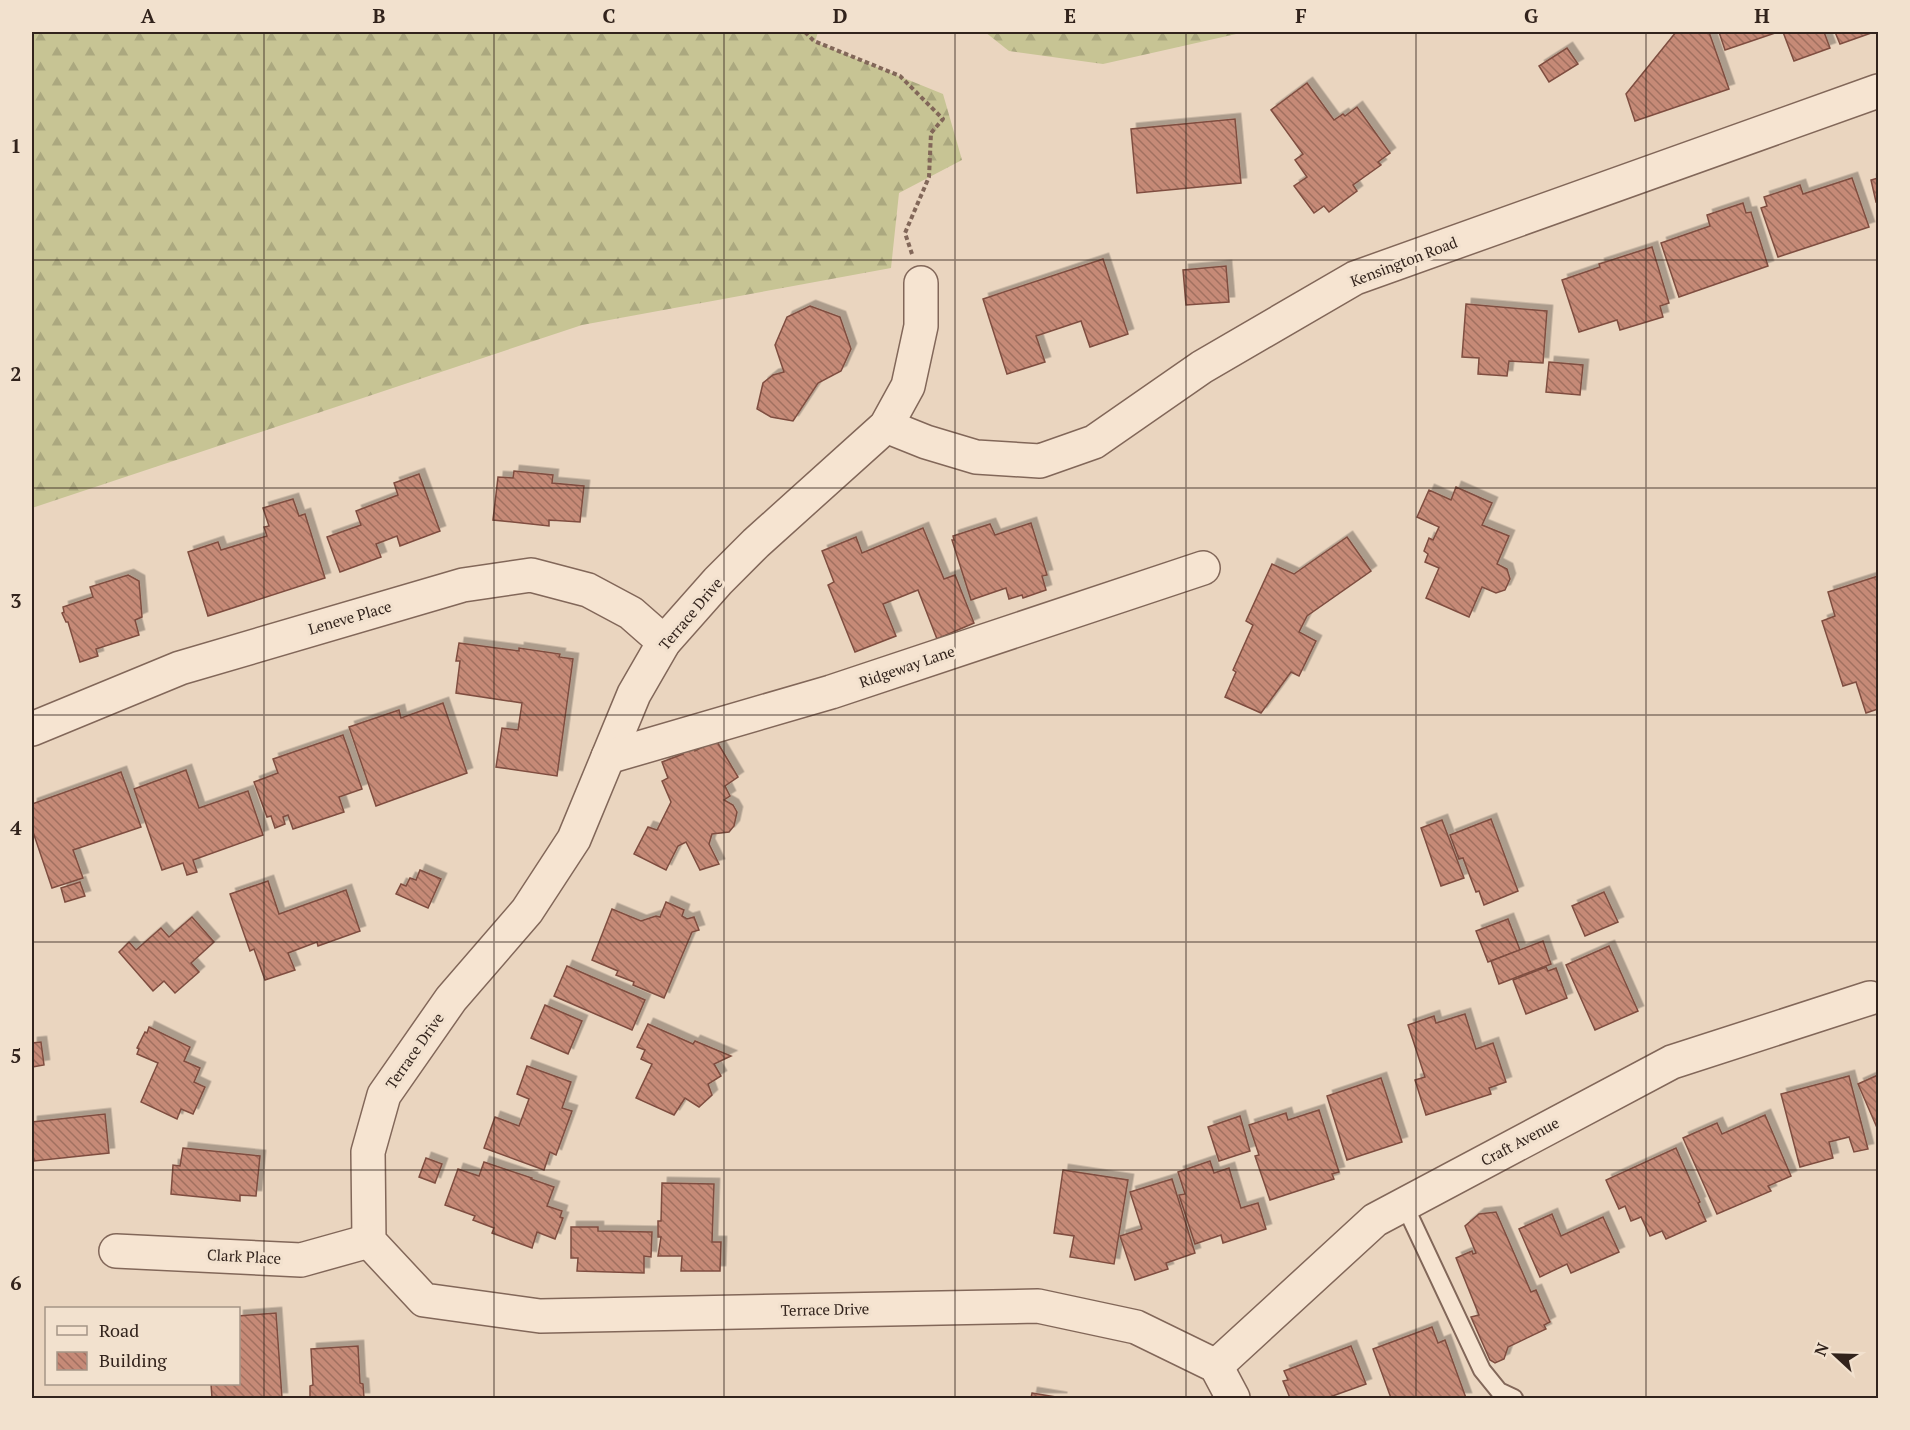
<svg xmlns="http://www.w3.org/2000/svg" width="1910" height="1430" viewBox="0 0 1910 1430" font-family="'PT Serif',serif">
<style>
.forest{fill:url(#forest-firs)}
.building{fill:url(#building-back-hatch);stroke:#7f4e40;stroke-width:1.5;filter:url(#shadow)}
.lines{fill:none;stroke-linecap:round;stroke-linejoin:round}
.service-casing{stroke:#826759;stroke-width:20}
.minor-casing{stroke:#826759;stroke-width:36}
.path{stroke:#826759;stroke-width:4;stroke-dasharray:4.5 3;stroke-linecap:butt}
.service{stroke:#f6e4d1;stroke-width:16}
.minor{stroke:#f6e4d1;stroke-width:33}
.grid{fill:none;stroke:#32231c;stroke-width:1.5;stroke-opacity:0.55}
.labels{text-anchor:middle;stroke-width:6;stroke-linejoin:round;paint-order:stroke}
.street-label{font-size:15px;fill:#32231c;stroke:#f2e1ce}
.neatline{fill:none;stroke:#32231c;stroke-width:2}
.grid-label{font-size:20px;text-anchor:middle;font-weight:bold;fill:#32231c}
</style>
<defs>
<pattern id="forest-firs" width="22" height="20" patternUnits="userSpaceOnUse" patternTransform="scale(1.5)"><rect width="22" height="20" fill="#c7c494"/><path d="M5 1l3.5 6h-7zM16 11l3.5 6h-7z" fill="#aba87f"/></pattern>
<pattern id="building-back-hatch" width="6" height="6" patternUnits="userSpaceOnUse" patternTransform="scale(1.5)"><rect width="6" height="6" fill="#c68a77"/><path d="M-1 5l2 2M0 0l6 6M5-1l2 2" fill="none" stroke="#a17061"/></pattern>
<filter id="shadow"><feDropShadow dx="5.5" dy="-5.5" stdDeviation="0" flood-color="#0004"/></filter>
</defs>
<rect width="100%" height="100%" fill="#ead5bf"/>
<g class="forest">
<path d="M32,32H818L815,42L943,94L962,160L899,193L891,268L582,325L32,508Z"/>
<path d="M985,32H1245L1103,64L1009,51Z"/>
</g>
<g class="building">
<path d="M1676,32H1709L1729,89L1635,121L1626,94Z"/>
<path d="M1719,32H1778L1725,50Z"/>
<path d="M1783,32H1824L1830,48L1794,61Z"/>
<path d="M1835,32H1874L1840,44Z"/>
<path d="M1567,48L1578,64L1549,82L1539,66Z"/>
<path d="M1307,83L1334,120L1343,114L1345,116L1357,107L1390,153L1378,162L1381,165L1353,185L1357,191L1329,212L1324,206L1314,213L1294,186L1307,177L1295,160L1303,154L1271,110Z"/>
<path d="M1235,119L1241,183L1137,193L1131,129Z"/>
<path d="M1852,178L1869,227L1778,257L1761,208L1767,206L1764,197L1800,185L1803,194Z"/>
<path d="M1878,178V201L1876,202L1871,180Z"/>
<path d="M1743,203L1746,213L1751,212L1768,266L1679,297L1661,243L1710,226L1707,215Z"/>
<path d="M1652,247L1669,303L1660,306L1663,317L1620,330L1617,320L1579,332L1562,280L1600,267L1599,264Z"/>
<path d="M1103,259L1128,334L1090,347L1081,321L1036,336L1045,362L1007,374L983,299Z"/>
<path d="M1226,266L1229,302L1186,305L1183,270Z"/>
<path d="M1466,304L1547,311L1543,363L1509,361L1507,376L1478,374L1479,358L1462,357Z"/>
<path d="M810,306L840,317L851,349L841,371L818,383L793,421L771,417L757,409L763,383L773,375L784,372L775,345L787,317Z"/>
<path d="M1549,362L1583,365L1580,395L1546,392Z"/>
<path d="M514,471L553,475L552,483L584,486L580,522L549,520V526L493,520L498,477L513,478Z"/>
<path d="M419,474L440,531L400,546L397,536L376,544L381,557L340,572L327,537L361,525L356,511L398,495L394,483Z"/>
<path d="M1456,487L1492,503L1482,525L1509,536L1497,564L1507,569L1510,579L1505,590L1496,593L1482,587L1469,617L1426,598L1439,568L1425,562L1428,554L1424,551L1429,538L1433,540L1439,527L1417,517L1429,490L1451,500Z"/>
<path d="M293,499L299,516L305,514L325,578L208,616L188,552L218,542L221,550L267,536L264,527L269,526L263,508Z"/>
<path d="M1031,523L1047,575L1042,576L1046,590L1023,598L1022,595L1009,599L1006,588L971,600L952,540H954L953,536L990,524L995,535Z"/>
<path d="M923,528L944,579L955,575L974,623L937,639L918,590L883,604L896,636L855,652L828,585L834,582L822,551L856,537L862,553Z"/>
<path d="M1347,537L1371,571L1307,616L1299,632L1316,641L1299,676L1291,672L1261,713L1225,697L1236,672L1233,670L1253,625L1246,621L1272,564L1294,574Z"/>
<path d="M128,575L139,581L142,617L135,620L139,635L96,649L98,656L80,662L68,622H66L62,613L64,612L63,607L93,597L90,587Z"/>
<path d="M1878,576V709L1866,713L1856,682L1843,686L1822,621L1835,616L1828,592Z"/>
<path d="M459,643L519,651V648L560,654L559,657L573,659L557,776L496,767L502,728L518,730L522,703L456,693L460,661H456Z"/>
<path d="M443,703L467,773L376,806L349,727L399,710L401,718Z"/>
<path d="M343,735L362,789L339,797L344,812L293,829L288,815L283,817L285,824L275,828L271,816L267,817L254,782L278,773L273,759Z"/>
<path d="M716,740L738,777L725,786L730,796L724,800L733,805L737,812L734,826L729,832L712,834L709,844L719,864L700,870L686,842L678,846L666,870L634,854L648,827L657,830L671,802L662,781L668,778L662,762L683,754L682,752L694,747L695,751Z"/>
<path d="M186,770L199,808L248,791L263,835L193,860L197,872L187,875L183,863L162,870L134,789Z"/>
<path d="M121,772L141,827L73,850L83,878L52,888L32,829V804Z"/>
<path d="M1491,819L1518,891L1484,905L1479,891L1476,892L1463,858L1459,859L1450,835Z"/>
<path d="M1442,820L1464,878L1441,886L1421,828Z"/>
<path d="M420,870L441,879L428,908L396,894L401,884L406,886L410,878L416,880Z"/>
<path d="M268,881L279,914L346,890L360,931L318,946L317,942L288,953L295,970L265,980L254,949L250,951L230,894Z"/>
<path d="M80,882L85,896L65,902L61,888Z"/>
<path d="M1604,892L1618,922L1585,936L1572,906Z"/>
<path d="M666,902L684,910L682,916L687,919L694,917L699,930L692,932L664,998L633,985L634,982L616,975L618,971L592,960L612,909L641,921L656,916L660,917Z"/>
<path d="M192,917L214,942L191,963L199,972L175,993L164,981L153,991L119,952L129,942L136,950L161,928L169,937Z"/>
<path d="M1508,919L1520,950L1488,962L1476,931Z"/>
<path d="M1543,941L1551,964L1499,984L1491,961Z"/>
<path d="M1609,946L1638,1011L1595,1030L1566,965Z"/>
<path d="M567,966L645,1000L632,1030L554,996Z"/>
<path d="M1546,967L1548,971L1556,968L1567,998L1526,1014L1513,980Z"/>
<path d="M545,1005L582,1021L568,1054L531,1038Z"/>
<path d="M1465,1014L1476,1049L1493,1043L1506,1082L1489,1088L1491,1094L1426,1115L1415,1080L1425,1077L1408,1025L1434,1016L1436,1023Z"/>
<path d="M648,1024L693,1044L695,1041L731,1056L714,1064L721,1076L708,1084L712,1095L699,1107L685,1098L674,1115L636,1098L652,1064L641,1059L645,1050L637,1047Z"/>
<path d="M149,1027L190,1047L184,1061L200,1068L194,1082L205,1087L193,1114L181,1109L177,1119L141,1102L158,1063L137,1054L139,1049L137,1048L145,1032L147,1033Z"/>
<path d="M41,1042L44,1065L32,1067V1043Z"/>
<path d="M527,1066L571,1082L562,1108L572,1111L556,1155L550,1152L544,1170L484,1148L495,1117L519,1126L529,1099L517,1094Z"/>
<path d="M1878,1075V1130L1858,1084Z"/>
<path d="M1849,1076L1868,1149L1854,1152L1849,1137L1829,1142L1833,1158L1800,1167L1781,1094Z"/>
<path d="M1381,1078L1402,1142L1347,1160L1327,1096Z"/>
<path d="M1319,1110L1339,1172L1332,1174L1334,1179L1270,1200L1255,1156L1259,1155L1249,1125L1286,1113L1288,1120Z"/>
<path d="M105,1114L109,1153L34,1161L32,1150V1122Z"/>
<path d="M1765,1115L1791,1176L1768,1186L1771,1191L1717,1214L1683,1138L1717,1123L1722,1134Z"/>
<path d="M1240,1116L1250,1151L1219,1161L1208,1127Z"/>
<path d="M183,1148L260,1156L256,1196L240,1195V1201L171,1194L173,1165L180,1166Z"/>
<path d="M1676,1148L1700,1202L1698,1203L1706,1221L1666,1239L1662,1231L1650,1236L1641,1217L1631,1221L1625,1206L1619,1209L1606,1180Z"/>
<path d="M426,1158L442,1164L435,1183L419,1177Z"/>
<path d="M1210,1161L1214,1173L1229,1168L1241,1208L1258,1203L1266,1229L1223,1243L1221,1235L1195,1244L1179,1195L1185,1194L1178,1172Z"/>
<path d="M484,1162L532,1178L531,1179L554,1187L547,1206L562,1211L560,1217L563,1218L555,1239L537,1232L532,1248L492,1233L494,1228L473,1220L475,1216L445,1205L458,1169L479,1176Z"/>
<path d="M1063,1170L1128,1180L1114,1264L1070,1257L1074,1236L1054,1233Z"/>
<path d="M1172,1179L1195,1253L1166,1263L1168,1269L1135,1280L1120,1236L1142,1229L1130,1192Z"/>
<path d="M662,1183L714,1184L712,1242H721L720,1271H681L682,1256H658L661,1237H658V1221H661Z"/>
<path d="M1496,1212L1531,1292L1536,1290L1550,1322L1544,1325L1546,1329L1508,1347L1504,1359L1495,1363L1490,1360L1471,1317L1479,1315L1456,1258L1472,1251L1473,1254L1476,1253L1465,1226L1479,1214Z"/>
<path d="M1552,1214L1561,1236L1603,1217L1619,1252L1571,1273L1567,1264L1540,1277L1519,1229Z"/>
<path d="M571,1227H598V1231L652,1232L651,1257L644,1256V1273L577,1271L578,1258H571Z"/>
<path d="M276,1313L282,1398H212L211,1384H238V1316Z"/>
<path d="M1432,1327L1438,1343L1445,1340L1466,1398H1391L1373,1349Z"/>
<path d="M358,1346L360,1383L363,1384L364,1398H310V1386L313,1385L311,1349Z"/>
<path d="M1351,1346L1366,1384L1327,1398H1290L1283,1381L1288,1380L1284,1371Z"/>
<path d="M1032,1393L1062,1398H1031Z"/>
</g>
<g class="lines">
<g class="service-casing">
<path id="service" d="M1404,1204L1482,1370L1499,1391L1514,1398"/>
</g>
<g class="minor-casing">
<g id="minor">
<path d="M921,283V326L908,386L886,426L756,543L718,581L664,642L634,694L574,839L527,911L451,999L384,1095L368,1152L369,1241L424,1300L540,1316L1038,1306L1136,1327L1216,1366L1233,1398"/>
<path d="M886,426L926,442L976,457L1040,461L1094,442L1202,367L1355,278L1878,91"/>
<path d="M32,729L180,668L463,585L531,575L588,590L631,613L664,642"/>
<path d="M608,757L831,692L1203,568"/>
<path d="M116,1251L301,1260L369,1241"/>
<path d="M1216,1366L1375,1220L1672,1062L1870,998"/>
</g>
</g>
<path class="path" d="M805,32L814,41L900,76L943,119L931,133L929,177L905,233L912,254"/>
<use href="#service" class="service"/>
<use href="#minor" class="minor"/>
</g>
<path class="grid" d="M264,32V1398M494,32V1398M724,32V1398M955,32V1398M1186,32V1398M1416,32V1398M1646,32V1398M32,260H1878M32,488H1878M32,715H1878M32,942H1878M32,1170H1878"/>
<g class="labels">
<g class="street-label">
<text transform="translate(1404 262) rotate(-21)" y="5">Kensington Road</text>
<text transform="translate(691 614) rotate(-50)" y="5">Terrace Drive</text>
<text transform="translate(350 618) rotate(-16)" y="5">Leneve Place</text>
<text transform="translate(907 667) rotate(-19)" y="5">Ridgeway Lane</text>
<text transform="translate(415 1051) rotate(-55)" y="5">Terrace Drive</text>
<text transform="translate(1520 1142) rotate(-28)" y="5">Craft Avenue</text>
<text transform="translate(244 1257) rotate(3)" y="5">Clark Place</text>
<text transform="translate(825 1310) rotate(-1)" y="5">Terrace Drive</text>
</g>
</g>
<rect width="1910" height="1430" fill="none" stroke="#f2e1ce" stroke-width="66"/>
<rect x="45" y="1307" width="195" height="78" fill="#f2e1ce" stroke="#a59587" stroke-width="1.5"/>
<rect x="57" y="1326" width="30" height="9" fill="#f6e4d1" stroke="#a59587" stroke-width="1.5"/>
<text x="99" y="1337" font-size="18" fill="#32231c">Road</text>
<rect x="57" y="1352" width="30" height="18" fill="url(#building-back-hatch)" stroke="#a59587" stroke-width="1.5"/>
<text x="99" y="1367" font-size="18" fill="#32231c">Building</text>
<g transform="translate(1835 1355) rotate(292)" stroke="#f2e1ce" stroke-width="4.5" paint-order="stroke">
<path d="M0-4.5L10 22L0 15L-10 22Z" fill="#32231c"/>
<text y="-9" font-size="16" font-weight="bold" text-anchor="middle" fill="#32231c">N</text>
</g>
<rect x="33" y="33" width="1844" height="1364" class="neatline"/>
<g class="grid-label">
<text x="148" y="23">A</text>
<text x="379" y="23">B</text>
<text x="609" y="23">C</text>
<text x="840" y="23">D</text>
<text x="1070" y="23">E</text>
<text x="1301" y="23">F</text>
<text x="1531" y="23">G</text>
<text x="1762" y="23">H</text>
<text x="16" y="153">1</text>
<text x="16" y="381">2</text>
<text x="16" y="608">3</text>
<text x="16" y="835">4</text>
<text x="16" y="1063">5</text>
<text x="16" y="1290">6</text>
</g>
</svg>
